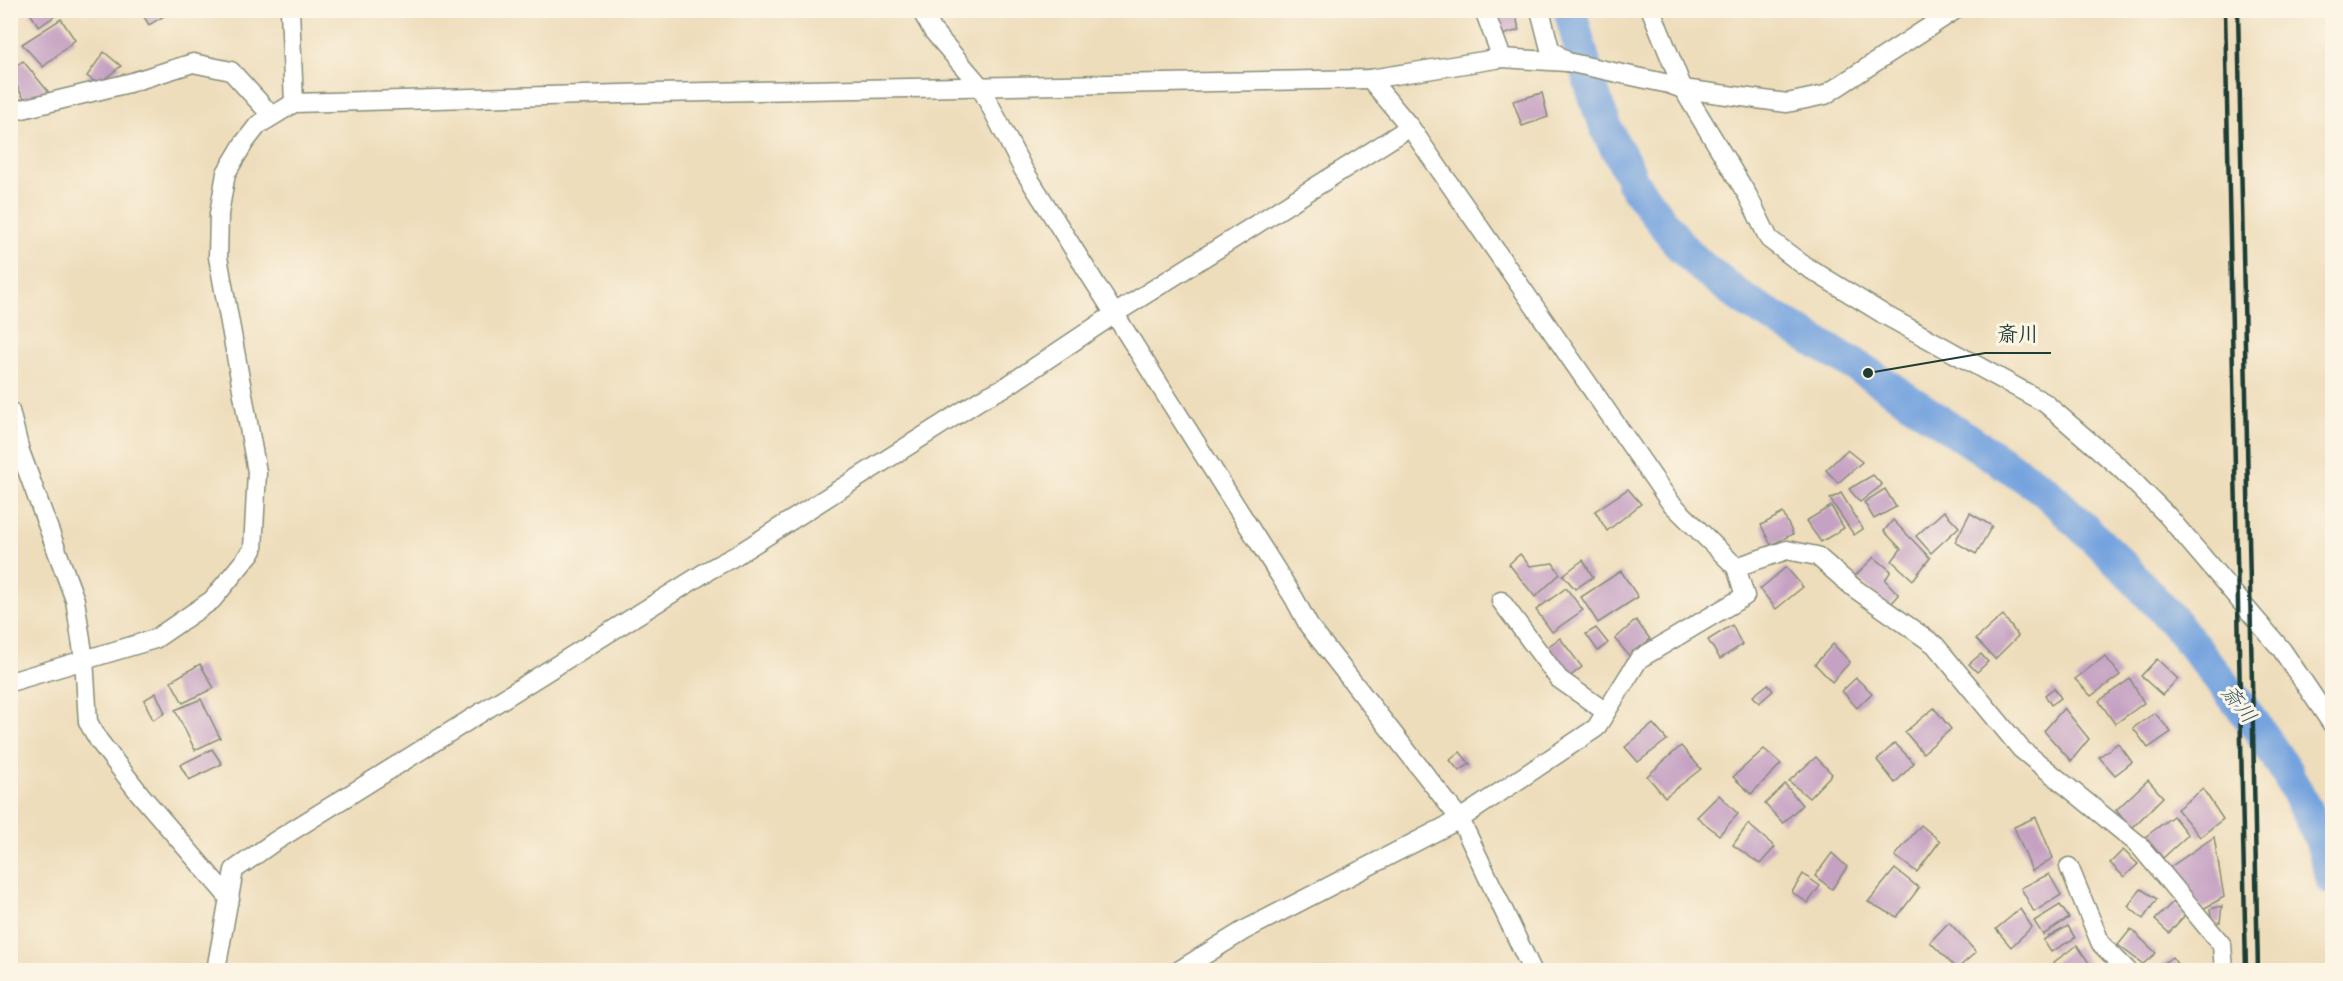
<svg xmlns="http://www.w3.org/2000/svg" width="2343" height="981" viewBox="0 0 2343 981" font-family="Sriracha,'Klee One',sans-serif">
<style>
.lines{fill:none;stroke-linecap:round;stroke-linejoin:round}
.river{stroke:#74a3de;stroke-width:33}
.building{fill:#c5a1c3}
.minor-casing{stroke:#868d78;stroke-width:21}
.minor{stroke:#fff;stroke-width:18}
.rail{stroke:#1f3d34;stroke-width:4.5}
.labels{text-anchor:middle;stroke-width:6;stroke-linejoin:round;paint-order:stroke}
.water-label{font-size:21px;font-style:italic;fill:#395c67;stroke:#fcf5e5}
.leader{fill:none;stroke:#1f3d34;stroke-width:2}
.callout-dot{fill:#1f3d34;stroke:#fcf5e5;stroke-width:2}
.callout-label{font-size:21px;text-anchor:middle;font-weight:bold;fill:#1f3d34;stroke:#fcf5e5;stroke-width:6;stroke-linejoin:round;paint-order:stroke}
</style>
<rect width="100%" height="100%" fill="#fcf5e5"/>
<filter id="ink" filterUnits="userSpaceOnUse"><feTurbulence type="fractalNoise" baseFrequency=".0167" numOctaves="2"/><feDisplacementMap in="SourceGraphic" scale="12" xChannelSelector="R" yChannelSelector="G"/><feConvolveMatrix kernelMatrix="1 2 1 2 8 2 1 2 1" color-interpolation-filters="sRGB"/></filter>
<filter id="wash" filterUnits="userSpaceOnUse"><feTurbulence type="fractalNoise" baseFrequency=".008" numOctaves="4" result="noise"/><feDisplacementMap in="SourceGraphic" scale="24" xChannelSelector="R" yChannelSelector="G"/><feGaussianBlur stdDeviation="1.35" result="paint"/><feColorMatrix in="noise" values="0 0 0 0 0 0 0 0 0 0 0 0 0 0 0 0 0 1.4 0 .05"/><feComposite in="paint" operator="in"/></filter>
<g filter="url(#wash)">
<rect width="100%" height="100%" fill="#edb"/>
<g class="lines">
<path class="river" d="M1570,10C1581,51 1591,93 1608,132C1615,149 1628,164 1632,182L1682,248L1702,267L1743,299L1868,373L2044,490L2121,564L2177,625L2257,727L2286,771L2321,840L2332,879"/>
</g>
<g id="blocks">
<g class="building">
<path d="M35,10H52L56,15L39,27L30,13Z"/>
<path d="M140,10H174L149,25Z"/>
<path d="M1492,10H1515L1519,30L1499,36Z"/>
<path d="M61,19L75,40L43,67L22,44Z"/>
<path d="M104,52L121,66L98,84L87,76Z"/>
<path d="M23,61L51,95L33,103L23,97L10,75V70Z"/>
<path d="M1542,93L1548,117L1522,126L1513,101Z"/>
<path d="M1847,450L1862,462L1838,483L1826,470Z"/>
<path d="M1873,475L1882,485L1860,502L1849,489Z"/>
<path d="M1628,489L1641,504L1607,531L1595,511Z"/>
<path d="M1885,489L1896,507L1874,519L1864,502Z"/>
<path d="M1841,493L1863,529L1854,535L1830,499Z"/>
<path d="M1831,506L1844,528L1821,542L1806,521Z"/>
<path d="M1944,511L1959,527L1931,553L1916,536Z"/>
<path d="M1783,513L1793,534L1771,545L1761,525Z"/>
<path d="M1970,513L1992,526L1976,554L1955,542Z"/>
<path d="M1893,520L1930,558L1913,580L1892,561L1901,549L1884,531Z"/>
<path d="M1520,554L1530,566L1553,563L1560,574L1535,597L1509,564Z"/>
<path d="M1874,557L1891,571L1885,580L1899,595L1889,606L1855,576Z"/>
<path d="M1583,560L1593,577L1575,589L1563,575Z"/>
<path d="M1786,567L1803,587L1776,609L1760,589Z"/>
<path d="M1621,571L1638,597L1598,623L1581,597Z"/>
<path d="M1566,588L1583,610L1552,632L1536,610Z"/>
<path d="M2003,615L2018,636L1995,659L1976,639Z"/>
<path d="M1636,620L1650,639L1631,658L1615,639Z"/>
<path d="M1732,625L1742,645L1720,659L1708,640Z"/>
<path d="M1596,628L1608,643L1598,651L1586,634Z"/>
<path d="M1560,638L1582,667L1568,678L1546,648Z"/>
<path d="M1833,644L1850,662L1832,682L1815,664Z"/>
<path d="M1981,654L1988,662L1977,672L1969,664Z"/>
<path d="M2105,656L2120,675L2091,696L2075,679Z"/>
<path d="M2157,659L2178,679L2162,695L2141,676Z"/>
<path d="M200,664L214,688L183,703L171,681Z"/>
<path d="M1856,678L1872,693L1857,708L1842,691Z"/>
<path d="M2130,679L2144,703L2115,724L2099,701Z"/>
<path d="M1768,684L1773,691L1759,703L1753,696Z"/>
<path d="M2054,688L2061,698L2051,705L2045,695Z"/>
<path d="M156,693L165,713L153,720L144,700Z"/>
<path d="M201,699L220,738L195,750L175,710Z"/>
<path d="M1934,708L1951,729L1923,753L1905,732Z"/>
<path d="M2064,708L2089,739L2071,761L2044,731Z"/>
<path d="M2155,713L2171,732L2148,748L2133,728Z"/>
<path d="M1653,724L1667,740L1638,762L1625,747Z"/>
<path d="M1895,743L1914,763L1895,783L1877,760Z"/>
<path d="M2118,743L2132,762L2115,775L2099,757Z"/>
<path d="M1681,746L1701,769L1665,797L1647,776Z"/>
<path d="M212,749L222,764L189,780L180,765Z"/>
<path d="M1764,749L1781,764L1751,794L1733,777Z"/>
<path d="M1460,752L1470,764L1459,771L1450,760Z"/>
<path d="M1816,757L1832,774L1809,798L1789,781Z"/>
<path d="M2148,780L2163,797L2131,829L2116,810Z"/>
<path d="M1785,784L1802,805L1783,823L1765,804Z"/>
<path d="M2203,789L2223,819L2200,837L2177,809Z"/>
<path d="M1719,795L1738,814L1719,835L1697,817Z"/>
<path d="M2173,816L2188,835L2163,858L2145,837Z"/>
<path d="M2036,817L2053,858L2032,871L2014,827Z"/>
<path d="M1748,824L1775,847L1760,864L1733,845Z"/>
<path d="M1921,825L1940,841L1917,872L1895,856Z"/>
<path d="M2214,837L2224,897L2203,909L2169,868Z"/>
<path d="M2123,850L2138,864L2124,877L2110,863Z"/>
<path d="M1832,853L1847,867L1832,889L1815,876Z"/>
<path d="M1895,869L1919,888L1897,917L1868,902Z"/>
<path d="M1803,874L1820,886L1808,903L1792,892Z"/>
<path d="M2049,874L2061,895L2034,912L2021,888Z"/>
<path d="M2141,889L2157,899L2143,919L2128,906Z"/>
<path d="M2173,902L2185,915L2169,933L2155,920Z"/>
<path d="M2060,905L2069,918L2043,935L2034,921Z"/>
<path d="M2222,906L2220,922L2212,923L2210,909Z"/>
<path d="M2020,909L2032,927L2011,947L1996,929Z"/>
<path d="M1949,922L1976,952L1957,969L1930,942Z"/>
<path d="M2068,926L2075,938L2051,952L2043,940Z"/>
<path d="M2131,929L2156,953L2143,964L2118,945Z"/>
<path d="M2077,945L2089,963L2077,970H2058L2054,962Z"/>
<path d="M2172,957L2182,970H2155Z"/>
</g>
</g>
</g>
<g filter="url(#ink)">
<use href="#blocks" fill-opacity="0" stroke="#868d78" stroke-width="1.5"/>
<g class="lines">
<g class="minor-casing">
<g id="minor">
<path d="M290,10L294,103"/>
<path d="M921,10L933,31L980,86L1023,169L1294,598L1309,626L1460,819L1532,970"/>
<path d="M1484,10L1502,58"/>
<path d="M1540,10L1550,49L1567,62"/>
<path d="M1651,10L1683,89L1748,196L1769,239L1802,264L1885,315L2045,403L2120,468L2166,514L2282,650L2332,724"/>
<path d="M10,112L129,83L193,63L231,71L272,116"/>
<path d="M10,411L20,451L75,600L84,659L88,722L99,741L140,794L230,899"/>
<path d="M1736,567L1787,550L1817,556L1854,588L1935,645L2021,749L2138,844L2222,945L2224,970"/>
<path d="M1501,601L1559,679L1606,712"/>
<path d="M10,682L155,639L212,600L253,550L257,472L218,257L219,214L226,173L244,143L258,125L294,103L657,93L1370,79L1502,58L1567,62L1669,84L1683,89L1787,103L1825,95L1955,10"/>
<path d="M2069,867L2101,944L2127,970"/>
<path d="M216,970L234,870L274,842L709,570L735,556L980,400L1007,386L1116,313L1410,127"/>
<path d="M1180,970L1243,931L1460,819L1596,728L1639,659L1745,596L1736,567L1670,502L1410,127L1370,79"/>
</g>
</g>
<use href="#minor" class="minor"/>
<g class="rail">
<path d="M2225,10L2246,970"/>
<path d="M2238,10L2258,970"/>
</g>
</g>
</g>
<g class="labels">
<g class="water-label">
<text transform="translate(2239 704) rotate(52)" y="7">斎川</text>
</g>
</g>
<path class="leader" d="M1868 373L1985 353H2051"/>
<circle class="callout-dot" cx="1868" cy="373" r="6"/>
<g class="callout-label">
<text x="2018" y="341">斎川</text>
</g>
<rect width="2343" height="981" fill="none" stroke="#fcf5e5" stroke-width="36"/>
</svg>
